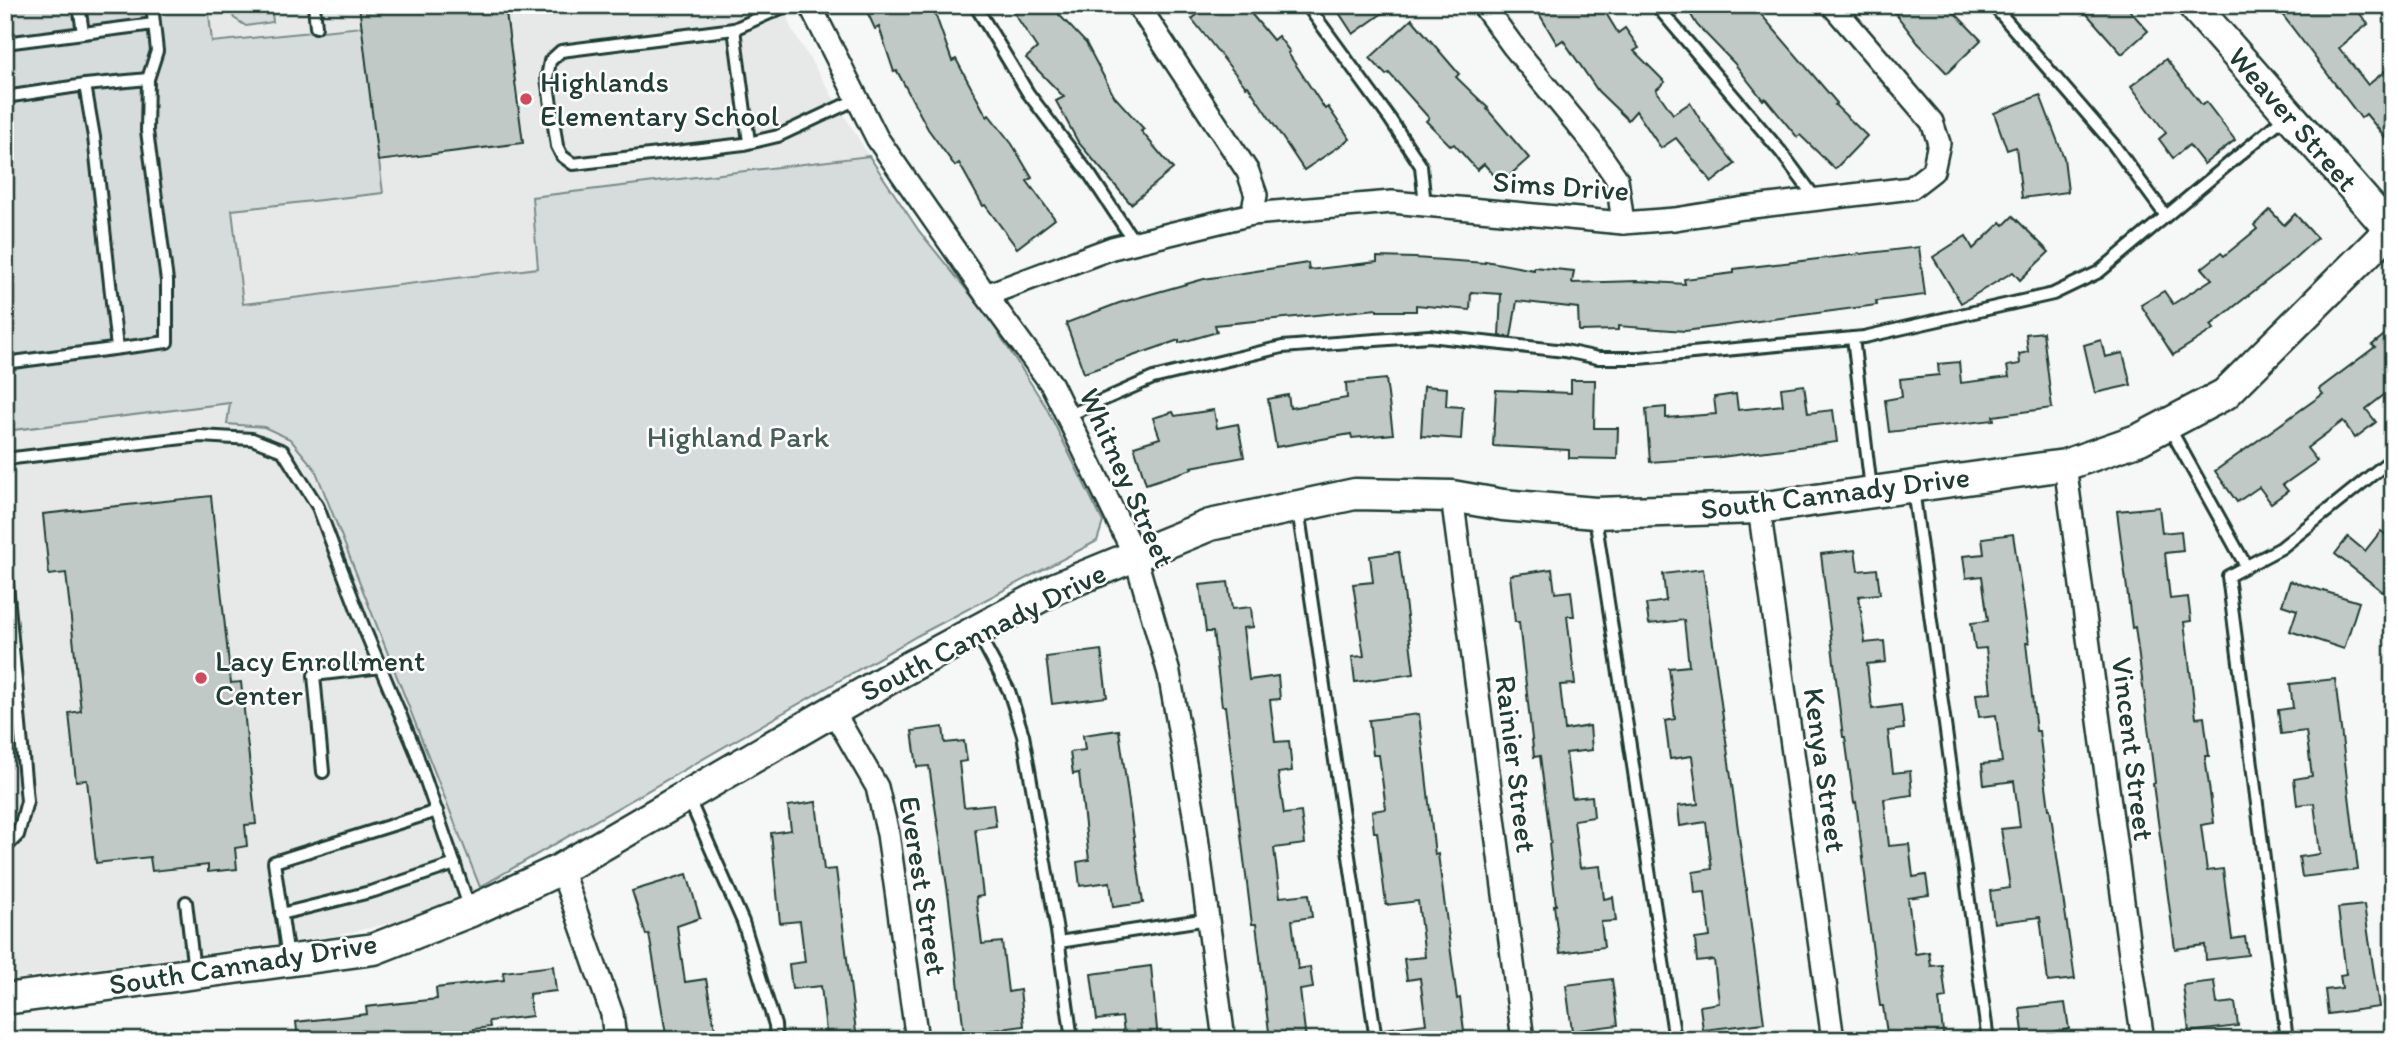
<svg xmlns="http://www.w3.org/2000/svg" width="2398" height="1045" viewBox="0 0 2398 1045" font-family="Itim,sans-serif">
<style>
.built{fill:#e6e9e8}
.green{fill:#d6dcdb;stroke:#7a8c88;stroke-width:2}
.building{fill:#c0c9c6;stroke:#1f3d34;stroke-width:2}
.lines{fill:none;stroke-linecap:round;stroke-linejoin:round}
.lane-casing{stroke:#1f3d34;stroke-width:16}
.street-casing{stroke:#1f3d34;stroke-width:26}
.secondary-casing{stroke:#1f3d34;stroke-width:35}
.lane{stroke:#fff;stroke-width:10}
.street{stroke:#fff;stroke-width:21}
.secondary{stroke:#fff;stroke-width:30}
.poi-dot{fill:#d1495b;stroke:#fff;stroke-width:2.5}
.labels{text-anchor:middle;stroke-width:5;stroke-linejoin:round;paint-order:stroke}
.poi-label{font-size:30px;fill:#1f3d34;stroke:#fff;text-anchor:start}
.street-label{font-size:30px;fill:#1f3d34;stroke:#fff}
.park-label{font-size:30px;fill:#445d55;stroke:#fff}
</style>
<rect width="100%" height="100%" fill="#f6f7f7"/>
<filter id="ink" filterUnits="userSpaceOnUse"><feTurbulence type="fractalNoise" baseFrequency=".0143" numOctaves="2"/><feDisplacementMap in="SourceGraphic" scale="14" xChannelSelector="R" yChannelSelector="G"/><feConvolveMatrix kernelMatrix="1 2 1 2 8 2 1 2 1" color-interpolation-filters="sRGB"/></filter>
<g filter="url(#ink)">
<g class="built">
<path d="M208,5H783L791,28L869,156L532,197L538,268L242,304Z"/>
<path d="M230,403L228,424L264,427L290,439L315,469L480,887L408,919L335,936L5,980V431Z"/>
</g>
<g class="green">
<path d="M5,5H208L212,42L362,27L383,193L232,210L243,304L538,268L532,197L869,156L919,231L987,315L1046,407L1103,522L1097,541L917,636L480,887L315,469L290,439L264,427L227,424L230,403L5,431Z"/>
<path d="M229,5H271L273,22L246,26L234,18Z"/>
</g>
<g class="building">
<path d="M359,5H505L523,143L378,161Z"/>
<path d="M864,5H932L952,61L956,59L987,117L989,115L1012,144L1032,178L1027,181L1055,219L1017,248L985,205L983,206L959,163L955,166L928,129L897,71L894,72L879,27L875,29Z"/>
<path d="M1009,5H1050L1086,43L1114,96L1144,129L1141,131L1173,169L1131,204L1078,142L1056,101L1064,97L1026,58L1037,48Z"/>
<path d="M1209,5H1244L1273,40L1278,36L1290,52L1288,53L1325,109L1328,107L1350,139L1304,170L1248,86L1246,87L1192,19Z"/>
<path d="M1334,5H1394L1353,34Z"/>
<path d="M1534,5H1601L1618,33L1625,28L1639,48L1634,51L1665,82L1656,90L1673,114L1690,103L1701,121L1735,164L1712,182L1676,138L1661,148L1636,111L1628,120L1598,91L1563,40L1557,44Z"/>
<path d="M1685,5H1753L1837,103L1835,105L1867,136L1835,169L1800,135L1797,137L1765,98L1763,100L1734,63L1697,25Z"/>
<path d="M1889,5H1947L1981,40L1947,73L1918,43Z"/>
<path d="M2079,5H2125L2148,31L2122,54Z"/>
<path d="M2275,5H2353L2368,24L2339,48L2368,85L2385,71L2393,82V147L2366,114L2361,118Z"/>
<path d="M1412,19L1459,74L1456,77L1488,108L1487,109L1529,158L1501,183L1484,164L1477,170L1454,144L1451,146L1426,121L1429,118L1389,73L1386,75L1370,58Z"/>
<path d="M2166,59L2202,105L2206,102L2235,140L2204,164L2189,145L2173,158L2159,139L2166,133L2131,86Z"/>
<path d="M2040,95L2064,158L2068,192L2022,198L2016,147L2007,150L1994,113Z"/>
<path d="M2270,210L2284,225L2295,214L2317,238L2288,264L2211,325L2214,329L2173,355L2141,305L2164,291L2173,304L2212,279L2202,268L2221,253L2224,256L2257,229L2254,225Z"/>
<path d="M2013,216L2049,252L2020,280L2013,272L1961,303L1933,257L1966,236L1973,249L2001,222L2004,225Z"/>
<path d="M1919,247L1925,295L1876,301L1877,305L1685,331L1618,326V330L1579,331L1578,308L1517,301L1511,337L1499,336L1501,294L1471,292L1470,310L1416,305V311H1377V309L1215,325L1217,332L1179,343V340L1084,373L1066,323L1119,303L1204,279L1308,263L1309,270L1377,262V257L1415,258L1485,263V261L1534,270V267L1574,271L1572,283L1637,281L1685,284L1684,279L1734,273V269Z"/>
<path d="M2393,328V388L2366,409L2376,422L2355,438L2343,421L2307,448L2317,461L2283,485L2288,491L2271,503L2259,487L2237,502L2215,471L2323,394L2319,389L2375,347L2372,345Z"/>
<path d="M2043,332L2052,408L1993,416L1994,420L1889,432L1885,400L1902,397L1900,379L1939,375L1938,364L1959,362L1961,383L2009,377L2007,366L2020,364L2019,354L2028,352L2026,334Z"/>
<path d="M2101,340L2105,357L2123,353L2131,385L2095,393L2084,345Z"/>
<path d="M1386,379L1393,434L1352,438L1351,434L1276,447L1268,399L1288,395L1290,408L1347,398L1346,383Z"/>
<path d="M1571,380H1595L1594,428H1618L1617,459L1569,458V450L1493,446L1496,390L1571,393Z"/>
<path d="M1804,385L1808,413L1833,410L1837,442L1721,457L1650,462L1646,409L1666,407V418L1716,414L1714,397L1736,394L1738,410L1783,405L1781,388Z"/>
<path d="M1424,386L1447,388L1446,406L1463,407L1461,439L1421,436Z"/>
<path d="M1214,410L1217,428L1238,424L1244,457L1191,467L1192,469L1146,484L1134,446L1160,438L1153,418L1173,412L1175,416Z"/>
<path d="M211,496L231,683L241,682L256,824L245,825L247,846L235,848L237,869L208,872V865L152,871L150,857L96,863L87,780L76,781L69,713L81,711L66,573L49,575L43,514Z"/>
<path d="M2159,507L2162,533L2181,531L2183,551L2165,553L2170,599L2188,597L2191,621L2184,622L2196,718L2204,717L2209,756H2205L2214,823L2201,825L2207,871L2223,869L2232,939L2245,937L2248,955L2206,960L2205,945L2175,949L2153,784L2155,783L2144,694L2135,627L2132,628L2117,511Z"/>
<path d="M2381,531L2393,540V580L2383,592L2335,554L2348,537L2365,551Z"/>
<path d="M2013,534L2029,643H2026L2036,731H2039L2049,809H2050L2075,979L2048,982L2040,917L1994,923L1990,891L2010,888L2001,829L2020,827L2014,781L1984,785L1982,764L2002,762L1996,715L1979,717L1976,694L1991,693L1986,648L1975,649L1971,623L1988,621L1982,576L1966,578L1963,556L1984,554L1982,538Z"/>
<path d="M1855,550L1858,571L1877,569L1880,594L1859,596L1865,643L1884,641L1886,662L1867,664L1872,709L1901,705L1904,729L1888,731L1893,773L1910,771L1912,795L1884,799L1889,846L1909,844L1913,877L1926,875L1929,895L1908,898L1915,954L1929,952L1931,966L1942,965L1946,998L1939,999L1944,1040H1888L1883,1006H1880L1864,883H1866L1856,802L1854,803L1845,737H1843L1821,554Z"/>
<path d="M1399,552L1414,674L1355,682L1352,657L1364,656L1353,584L1373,582L1370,556Z"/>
<path d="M1552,569L1555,593L1571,591L1574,616H1567L1575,684L1560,685L1565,730L1590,726L1592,750L1566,753L1572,798L1592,796L1594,817L1574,820L1580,868L1600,866L1604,899L1613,897L1616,921L1601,922L1604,947L1560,953L1554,905H1556L1549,844L1551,843L1540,756L1534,757L1519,622H1515L1510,575Z"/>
<path d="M1703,569L1764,1023L1703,1030L1700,1006L1719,1003L1714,960L1697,962L1695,939L1710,937L1705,892L1695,893L1693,872L1712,869L1706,822L1680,826L1678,806L1698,804L1692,756L1670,759L1665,721L1675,719L1669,668L1689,666L1684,620L1649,624L1646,604L1666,601L1663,574Z"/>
<path d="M2290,581L2359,602L2344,649L2290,631L2297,610L2282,605Z"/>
<path d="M1228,582L1232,609L1251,607L1253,627L1243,628L1249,680L1278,676L1280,699L1270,700L1275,742L1289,741L1292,771L1278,773L1284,814L1301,812L1305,844L1274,848L1280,897L1309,894L1312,917L1292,920L1298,969L1310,967L1313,988L1300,990L1306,1040H1270L1256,924H1252L1225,706H1222L1213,632H1206L1200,585Z"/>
<path d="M1101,650L1107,697L1052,704L1046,657Z"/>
<path d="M2335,679L2358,870L2302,877L2299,857L2320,854L2314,803L2297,805L2294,779L2312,776L2306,731L2281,734L2278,710L2293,708L2290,684Z"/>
<path d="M1419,714L1435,855L1438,854L1457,999L1460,998L1465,1040H1386L1385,1029L1426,1024L1420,978L1407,980L1404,959L1425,957L1418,901L1386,905L1377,832H1374L1372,811L1386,809L1379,755H1373L1369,720Z"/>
<path d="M943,727L945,743L964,741L967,761L959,762L964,807L993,804L996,826L975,829L983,896L976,897L982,944L1002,942L1008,992L1020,990L1024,1026L964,1034L949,900L929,766L917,767L912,731Z"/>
<path d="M1119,730L1143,903L1113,907L1110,882L1080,886L1077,862L1089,860L1079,773L1073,774L1070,752L1085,750L1083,735Z"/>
<path d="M816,802L824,870L836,869L857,1040H827L821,986L792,989L789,964L805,962L800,921L780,923L771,833L791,830L788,806Z"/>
<path d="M687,874L700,918L677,926L685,982L706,979L717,1040H667L649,934L646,935L632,891Z"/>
<path d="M2364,905L2379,1007L2328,1014L2325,990L2342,988L2340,975L2346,974L2338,908Z"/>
<path d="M553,966L556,991L529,994L532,1016L489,1021L490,1027L474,1029L476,1040H298L296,1022L367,1014L366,1007L437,999L436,988L504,980L503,972Z"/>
<path d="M1151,966L1158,1040H1125L1122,1017L1097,1020L1091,974Z"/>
<path d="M1612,979L1618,1025L1572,1031L1566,985Z"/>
<path d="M2214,981L2217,1004L2235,1002L2238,1026L2189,1032L2183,985Z"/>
<path d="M2065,1003L2069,1029L2055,1031L2056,1040H2024L2020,1008Z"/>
</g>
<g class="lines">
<g class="lane-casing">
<g id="lane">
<path d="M79,5L83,33"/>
<path d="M314,5L316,27"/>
<path d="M788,5L734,29L561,51L550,61L547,78L557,146L562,156L573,164L744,144L778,136L857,99"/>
<path d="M975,5L1028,93L1090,175L1135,243"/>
<path d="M1307,5L1390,119L1421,166L1425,205"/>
<path d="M1656,5L1781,152L1816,199"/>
<path d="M1993,5L2113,144L2166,216"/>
<path d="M734,29L749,142"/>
<path d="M5,43L154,24"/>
<path d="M85,85L148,79"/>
<path d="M5,97L85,85L94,137L117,348"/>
<path d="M1853,338L1871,489"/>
<path d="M5,363L167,342V281L147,131L148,79L157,51L152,5"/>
<path d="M1067,416L1153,378L1282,347L1429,336L1565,351L1598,358H1639L1864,337L2053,294L2099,272L2286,116"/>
<path d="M2169,427L2246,566"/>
<path d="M5,459L200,436L252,439L283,451L318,507L364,628L416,752L470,909"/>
<path d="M1913,489L1988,1040"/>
<path d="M1298,509L1376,1040"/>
<path d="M1595,517L1675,1040"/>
<path d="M5,562L27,801L18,835L5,848"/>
<path d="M978,633L1009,691L1023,735L1057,931L1072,1040"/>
<path d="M323,772L314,675L381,667"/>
<path d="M688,797L743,922L775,1025L776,1040"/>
<path d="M186,902L194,971"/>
<path d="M281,914L374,891L455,864"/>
<path d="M1059,942L1208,919"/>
<path d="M288,958L274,862L437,811"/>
<path d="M2287,1040L2228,576L2281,548L2393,458"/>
</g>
</g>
<g class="street-casing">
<g id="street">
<path d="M810,5L877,138L986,295L1052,385L1135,556L1169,673L1194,814L1224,1040"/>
<path d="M1138,5L1248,172L1256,195L1252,214"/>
<path d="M1483,5L1513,46L1591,141L1617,179L1623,223"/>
<path d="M986,295L1112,248L1252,214L1392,202L1623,223L1675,219L1744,208L1911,188L1933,171L1939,143L1932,122L1832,5"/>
<path d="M2065,465L2130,954L2143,1040"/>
<path d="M1452,496L1523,1040"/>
<path d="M1759,508L1833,1040"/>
<path d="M833,711L877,787L888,834L917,1040"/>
<path d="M561,869L612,1014L615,1040"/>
</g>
</g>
<g class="secondary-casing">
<g id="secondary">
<path d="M2193,5L2393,233"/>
<path d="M5,999L374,949L471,911L561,869L900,672L1056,588L1210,525L1355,494L1452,496L1503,505L1595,513L1759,508L2065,465L2140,439L2225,394L2390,230"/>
</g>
</g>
<use href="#lane" class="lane"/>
<use href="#street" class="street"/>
<use href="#secondary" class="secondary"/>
</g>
</g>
<g class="poi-dot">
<circle cx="526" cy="99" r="7"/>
<circle cx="201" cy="678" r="7"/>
</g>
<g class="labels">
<g class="poi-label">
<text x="540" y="92">Highlands<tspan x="540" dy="34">Elementary School</tspan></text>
<text x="215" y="671">Lacy Enrollment<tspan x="215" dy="34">Center</tspan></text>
</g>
<g class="street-label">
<text transform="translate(2293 119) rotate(49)" y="10">Weaver Street</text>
<text transform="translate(1561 186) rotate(4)" y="10">Sims Drive</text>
<text transform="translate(1127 478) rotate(66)" y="10">Whitney Street</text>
<text transform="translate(1835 493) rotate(-7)" y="10">South Cannady Drive</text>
<text transform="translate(983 632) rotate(-27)" y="10">South Cannady Drive</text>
<text transform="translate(2133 749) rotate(83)" y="10">Vincent Street</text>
<text transform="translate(1516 764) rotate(83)" y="10">Rainier Street</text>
<text transform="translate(1825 770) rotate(82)" y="10">Kenya Street</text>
<text transform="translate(923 886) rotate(81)" y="10">Everest Street</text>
<text transform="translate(243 964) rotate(-9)" y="10">South Cannady Drive</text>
</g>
<g class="park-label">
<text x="738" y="447">Highland Park</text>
</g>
</g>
<rect width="2398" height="1045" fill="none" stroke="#fff" stroke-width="28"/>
<rect x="14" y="14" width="2370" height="1017" fill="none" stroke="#1f3d34" stroke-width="2.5" filter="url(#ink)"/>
</svg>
